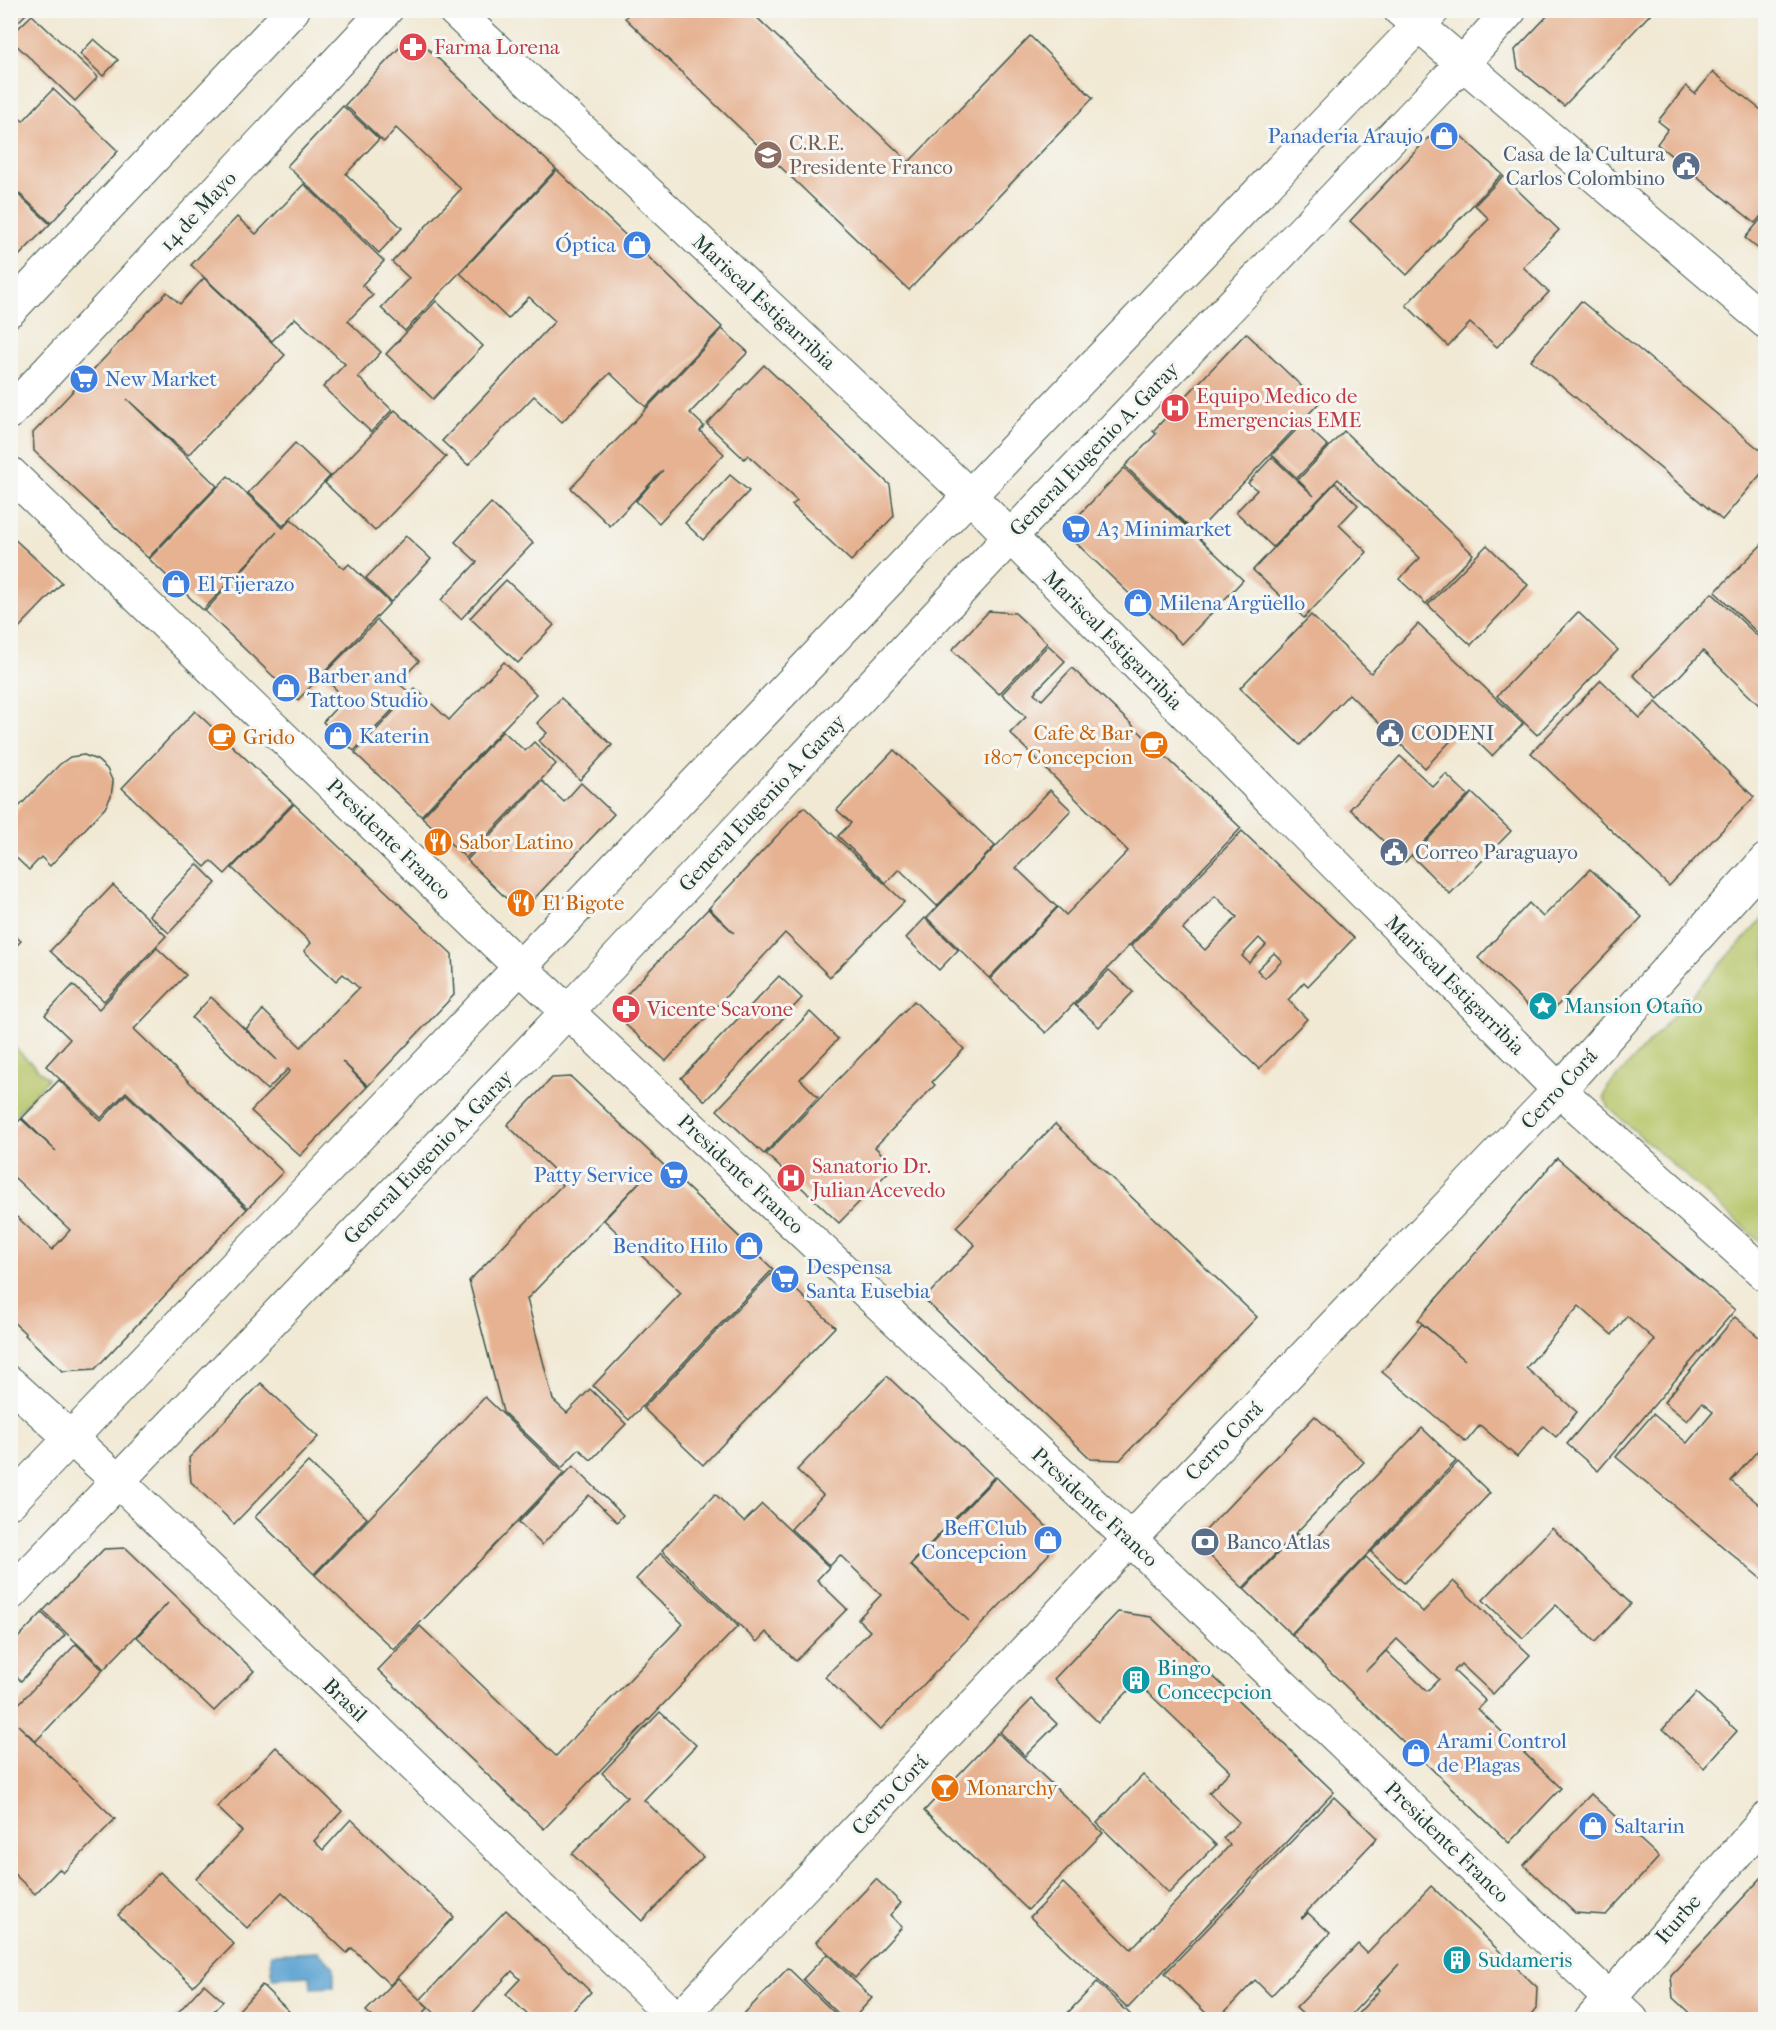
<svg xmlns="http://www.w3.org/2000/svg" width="1776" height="2030" viewBox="0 0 1776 2030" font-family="'IM FELL French Canon',serif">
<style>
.green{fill:#b6c466;stroke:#6a804d;stroke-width:1.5}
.water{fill:#5ca3d2;stroke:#3e7083;stroke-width:1.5}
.building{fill:#e6b292;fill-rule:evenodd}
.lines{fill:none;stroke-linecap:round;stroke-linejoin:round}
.minor-casing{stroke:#3e574c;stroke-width:35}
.minor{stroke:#fff;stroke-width:33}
.labels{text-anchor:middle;stroke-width:6;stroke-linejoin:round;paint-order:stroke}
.health-label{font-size:21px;fill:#be3a42;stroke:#f6f6f2;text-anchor:start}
.shop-label{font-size:21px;fill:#366cbe;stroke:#f6f6f2;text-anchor:start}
.education-label{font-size:21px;fill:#785e54;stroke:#f6f6f2;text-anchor:start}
.service-label{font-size:21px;fill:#4e5e75;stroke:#f6f6f2;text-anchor:start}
.street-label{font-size:21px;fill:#1f3d34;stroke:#f6f6f2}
.food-label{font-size:21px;fill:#c56008;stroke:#f6f6f2;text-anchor:start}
.culture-label{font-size:21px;fill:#0d838f;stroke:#f6f6f2;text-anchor:start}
</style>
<rect width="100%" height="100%" fill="#f6f6f2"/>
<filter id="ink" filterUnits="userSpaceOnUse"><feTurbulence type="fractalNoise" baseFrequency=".0167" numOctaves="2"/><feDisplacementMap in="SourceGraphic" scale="12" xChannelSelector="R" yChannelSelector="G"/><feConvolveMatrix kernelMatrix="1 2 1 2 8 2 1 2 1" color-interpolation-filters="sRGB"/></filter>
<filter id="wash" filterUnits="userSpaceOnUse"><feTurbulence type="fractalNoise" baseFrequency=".008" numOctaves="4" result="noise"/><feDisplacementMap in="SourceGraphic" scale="24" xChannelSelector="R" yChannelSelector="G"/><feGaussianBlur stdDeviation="1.35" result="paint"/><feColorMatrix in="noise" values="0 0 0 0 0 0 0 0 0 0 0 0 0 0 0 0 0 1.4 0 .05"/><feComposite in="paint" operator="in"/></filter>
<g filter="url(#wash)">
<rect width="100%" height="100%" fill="#f1e9d4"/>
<g class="green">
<path d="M1765,916V1246L1610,1109L1604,1098L1608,1087Z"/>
<path d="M10,1043L48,1079L11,1119H10Z"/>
</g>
<path class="water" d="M318,1952L334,1967V1987L311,1988L310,1976L272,1978L271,1954Z"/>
<g id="blocks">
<g class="building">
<path d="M10,10L28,12L10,30Z"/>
<path d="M632,10H749L909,162L1030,36L1093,98L909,290L625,18Z"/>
<path d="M1553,10H1654L1564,106L1518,68L1515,50Z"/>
<path d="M32,15L98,77L75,101L10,39V36Z"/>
<path d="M94,39L118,60L103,76L80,54Z"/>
<path d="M401,46L427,48L556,169L405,331L381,308L409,278L392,262L461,189L396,128L384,142L345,105Z"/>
<path d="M1713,72L1766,114V210L1755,223L1657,144L1668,129L1658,121L1686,86L1695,94Z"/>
<path d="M53,89L118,151L51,223L10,185V110L23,121Z"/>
<path d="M343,106L379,139L346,174L402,228L379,253L287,166Z"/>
<path d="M1459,134L1502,174L1407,275L1350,221L1428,138Z"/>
<path d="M557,170L722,327L646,407L610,373L562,422L534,396L468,465L442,441L555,321L529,297L508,319L460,273Z"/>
<path d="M1503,176L1559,230L1523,267L1549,292L1497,347L1470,323L1448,346L1406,305L1489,219L1475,205Z"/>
<path d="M304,184L384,261L362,285L373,295L348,321L381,352L358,377L392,410L371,432L323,387L345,364L295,318L272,341L191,265L237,217L256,234Z"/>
<path d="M10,187L50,224L10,265Z"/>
<path d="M1766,213V255L1745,238Z"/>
<path d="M204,278L285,355L188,455L127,399L217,486L148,558L34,451L33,433L167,292L180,304Z"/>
<path d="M436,301L483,346L433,399L386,354Z"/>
<path d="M1581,301L1766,455V468L1722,520L1531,360Z"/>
<path d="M722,329L748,352L690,413L704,426L700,431L724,454L659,523L636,501L663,470L610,526L571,488Z"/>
<path d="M1246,333L1319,403L1195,534L1243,580L1182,644L1075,542L1076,518L1124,468L1190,530L1191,529L1125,466L1156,434L1153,431Z"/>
<path d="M764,365L890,485L894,516L851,561L792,505L797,501L748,455L744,459L707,424Z"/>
<path d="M395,410L446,457L375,531L325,483Z"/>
<path d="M1303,423L1328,446L1297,478L1272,455Z"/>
<path d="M1344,431L1473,554L1426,604L1399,579L1420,558L1338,479L1273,547L1236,512L1257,490L1248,483L1272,457L1314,496L1298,480Z"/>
<path d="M295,443L330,476L283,526L248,493Z"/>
<path d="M730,475L749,491L703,540L685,523Z"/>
<path d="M228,476L283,528L291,519L344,569L349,564L390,603L298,700L205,611L277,532L203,610L149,559Z"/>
<path d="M1335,483L1358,505L1339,525L1367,552L1304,618L1253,570Z"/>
<path d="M491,503L533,543L461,619L441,600L477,562L455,542Z"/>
<path d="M10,535L62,583L10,637Z"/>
<path d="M406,536L431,559L391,602L366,578Z"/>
<path d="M1766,540V641L1715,592Z"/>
<path d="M1487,545L1528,585L1471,645L1428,605Z"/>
<path d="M506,580L554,625L518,663L470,618Z"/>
<path d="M1712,593L1766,644V704L1762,708L1703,651L1658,699L1633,675Z"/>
<path d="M989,611L1015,613L1047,643L999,694L952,650Z"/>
<path d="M1578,612L1618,650L1537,735L1497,696Z"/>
<path d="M1311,615L1371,673L1418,624L1523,724L1492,756L1463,728L1425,768L1349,694L1300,745L1240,688Z"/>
<path d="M377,620L419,661L398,683L409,692L354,751L323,722L345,698L322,676Z"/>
<path d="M1048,645L1065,661L1034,693L1042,700L1072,668L1241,828L1046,1033L990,979L1058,907L1066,915L1128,851L1010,733L1026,717L1002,694Z"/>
<path d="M504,662L536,694L421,816L355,753L415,688L449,720Z"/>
<path d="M1601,680L1640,718L1656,702L1754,797L1669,886L1531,753Z"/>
<path d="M561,698L612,745L580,780L539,741L547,733L537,723Z"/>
<path d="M195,711L293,803L225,874L211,861L205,867L122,788Z"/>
<path d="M503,731L525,751L534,742L556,764L466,858L422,817Z"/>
<path d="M894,750L995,846L937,906L899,869L886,883L838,836L851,823L837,810Z"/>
<path d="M84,755L97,760L107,769L113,782L111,796L105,808L50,866L41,857L29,870L10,852L12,832L10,816L59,765L70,757Z"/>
<path d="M1400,756L1433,787L1446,774L1468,795L1405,862L1350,809Z"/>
<path d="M542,781L564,802L581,783L614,814L530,903H511L467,860Z"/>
<path d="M1050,790L1071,810L1016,868L1057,907L989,978L927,918Z"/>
<path d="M1472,793L1511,831L1450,894L1412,856Z"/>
<path d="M294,804L452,954L454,995L368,1086L342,1061L367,1087L300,1156L251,1111L290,1071L288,1069L267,1090L192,1018L211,997L277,1060L246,1029L263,1010L301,1047L359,988L343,974L336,981L304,951L311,943L232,868Z"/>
<path d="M804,807L904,902L830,977L785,933L666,1061L626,1025L627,994L708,909L734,933L709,908Z"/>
<path d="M1242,831L1354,938L1308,986L1304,982L1288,1000L1307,1019L1259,1069L1131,946ZM1215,896L1237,917L1205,950L1183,929ZM1259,938L1266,945L1249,963L1242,956ZM1274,953L1282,961L1265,978L1257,970Z"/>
<path d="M197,864L216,883L169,933L149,915Z"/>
<path d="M1590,869L1642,917L1557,1006L1529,1007L1478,958L1529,903L1543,917Z"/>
<path d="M113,885L166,936L104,1001L50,951Z"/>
<path d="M925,918L958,950L939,970L906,938Z"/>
<path d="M10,932L21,941L10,952Z"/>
<path d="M157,948L186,975L134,1029L283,1172L248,1208L126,1092L101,1118L46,1066L70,1039L45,1015L73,985L99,1009Z"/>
<path d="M1109,970L1133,992L1099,1027L1075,1005Z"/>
<path d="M779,976L802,998L705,1101L681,1078Z"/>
<path d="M914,1001L964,1049L932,1082L935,1085L875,1147L894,1166L839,1223L766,1154Z"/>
<path d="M810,1012L838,1039L800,1079L818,1097L764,1154L717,1110Z"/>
<path d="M571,1077L773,1269L629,1420L593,1386L681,1293L604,1220L647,1174L527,1299L553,1400L567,1413L590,1389L626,1424L591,1460L579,1449L562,1468L503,1412L469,1281L562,1185L556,1179L560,1176L507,1125L552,1078Z"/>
<path d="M59,1080L101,1121L126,1094L247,1209L95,1369L63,1371L25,1335L26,1334L10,1319V1224L17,1217L52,1250L70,1230L15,1178L10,1183V1130L21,1119L56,1151L22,1118Z"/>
<path d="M1055,1124L1257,1317L1120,1460L1091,1459L924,1299L975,1245L956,1227Z"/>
<path d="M1557,1158L1735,1310L1598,1471L1567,1444L1655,1340L1627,1316L1612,1335L1579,1306L1526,1368L1577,1412L1556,1437L1543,1426L1517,1457L1480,1425L1466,1442L1382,1372L1422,1324L1465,1360L1418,1320Z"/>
<path d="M775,1270L835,1327L703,1465L643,1408Z"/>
<path d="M1735,1317L1766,1343V1441L1731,1481L1766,1510V1583L1616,1457L1653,1414L1687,1443L1713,1412L1702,1403L1687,1421L1664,1402Z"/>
<path d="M887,1376L994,1477L910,1565L969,1621L911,1565L996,1477L1047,1527L1049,1554L880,1730L825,1677L870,1631L858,1619L881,1595L840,1555L830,1566L791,1529L823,1495L797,1470Z"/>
<path d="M261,1383L318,1437L234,1524L191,1482L189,1458Z"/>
<path d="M485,1397L564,1473L394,1650L315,1575Z"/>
<path d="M1315,1416L1364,1462L1243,1588L1206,1552L1205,1531Z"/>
<path d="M1422,1428L1456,1461L1291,1634L1244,1589L1297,1533L1310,1545Z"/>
<path d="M308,1462L367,1518L314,1574L255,1517Z"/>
<path d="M1458,1462L1490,1493L1404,1583L1371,1552Z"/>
<path d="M573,1466L623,1515L617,1522L589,1495L542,1545L519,1522Z"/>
<path d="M715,1494L744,1522L762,1504L829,1567L817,1580L847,1609L796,1661L766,1632L757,1642L662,1550Z"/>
<path d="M1552,1528L1631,1604L1595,1642L1556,1605L1523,1638L1483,1600Z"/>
<path d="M126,1548L254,1671L214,1711L137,1637L168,1603L104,1669L43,1611L104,1549Z"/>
<path d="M661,1553L738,1626L544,1829L378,1670L420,1626L556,1756L683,1624L636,1579Z"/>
<path d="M1366,1557L1423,1612L1453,1581L1530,1655L1493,1694L1461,1664L1454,1671L1486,1701L1478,1709L1561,1788L1509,1843L1292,1635ZM1397,1639L1439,1679L1427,1691L1386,1651L1366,1671Z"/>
<path d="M1118,1612L1151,1617L1334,1792L1128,2008L1030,1917L1063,1883L1131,1949L1230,1845L1223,1838L1239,1822L1209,1793L1230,1771L1137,1682L1098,1722L1054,1679Z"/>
<path d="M42,1613L65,1635L21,1681L10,1670V1646Z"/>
<path d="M76,1644L103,1670L36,1741L18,1725L115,1819L63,1873L59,1869L35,1894L10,1870V1713Z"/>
<path d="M1696,1693L1737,1731L1704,1768L1663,1729Z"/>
<path d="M1032,1699L1057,1724L1025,1756L1000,1732Z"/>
<path d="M660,1712L696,1745L644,1800L703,1857L642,1921L572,1854L627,1797L602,1773Z"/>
<path d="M998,1733L1103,1833L1028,1910L924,1811Z"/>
<path d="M276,1747L342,1811L314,1841L323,1850L351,1819L454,1917L390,1985L352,1948L347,1953L282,1892L247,1928L196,1879L242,1831L217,1807Z"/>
<path d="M1143,1775L1216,1845L1169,1893L1097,1823Z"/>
<path d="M1591,1794L1659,1857L1606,1915L1575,1913L1524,1865Z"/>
<path d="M1334,1797L1377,1838L1301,1918L1302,1919L1308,1913L1330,1933L1271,1996L1255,1980L1217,2020H1213L1165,1973Z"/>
<path d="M160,1872L234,1944L193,1986L118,1915Z"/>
<path d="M1766,1873V2020H1697L1673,1998L1671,1975Z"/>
<path d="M876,1879L901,1903L890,1915L902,1927L855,1978L816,1942Z"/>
<path d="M1431,1886L1537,1987L1536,2009L1527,2020H1352L1380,1990L1377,1988L1399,1964L1346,2020H1309L1296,2008L1358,1944L1367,1953Z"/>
<path d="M506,1910L591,1992L564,2020H533L506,1994L520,1979L512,1971L466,2020H442L422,2001L428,2008L417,2020H376L366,2011L398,1978L420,2000Z"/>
<path d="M827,1954L872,1998L852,2020H845L803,1979Z"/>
<path d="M788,1968L842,2020H738Z"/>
<path d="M1097,1982L1136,2020H1061Z"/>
<path d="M204,1984L223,2001L205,2020H171Z"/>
<path d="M262,1985L298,2020H246L238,2011Z"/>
</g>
</g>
</g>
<g filter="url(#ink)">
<use href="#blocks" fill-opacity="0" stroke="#3e574c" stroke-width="1.5"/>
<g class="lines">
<g class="minor-casing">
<g id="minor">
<path d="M454,10L970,496L1559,1090L1766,1275"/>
<path d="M1400,10L1766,322"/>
<path d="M10,310L293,10"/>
<path d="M10,412L386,10"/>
<path d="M10,473L521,968L1130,1539L1632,2020"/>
<path d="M10,1383L118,1481L678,2020"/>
<path d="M10,1502L1433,10"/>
<path d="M10,1594L568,1011L1010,537L1462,64L1510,10"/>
<path d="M678,2020L1130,1539L1559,1090L1766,860"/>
<path d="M1591,2020L1766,1819"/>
</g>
</g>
<use href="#minor" class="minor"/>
</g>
</g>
<defs>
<g id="pharmacy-disc" transform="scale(1.5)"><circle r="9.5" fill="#e0444e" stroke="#f6f6f2"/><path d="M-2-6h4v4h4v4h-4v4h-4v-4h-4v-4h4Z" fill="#fff"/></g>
<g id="shop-disc" transform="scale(1.5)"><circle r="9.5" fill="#3f7fe0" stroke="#f6f6f2"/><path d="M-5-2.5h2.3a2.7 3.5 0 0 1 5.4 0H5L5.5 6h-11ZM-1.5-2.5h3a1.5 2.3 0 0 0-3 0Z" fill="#fff"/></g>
<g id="school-disc" transform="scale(1.5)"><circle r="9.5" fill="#8d6e63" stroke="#f6f6f2"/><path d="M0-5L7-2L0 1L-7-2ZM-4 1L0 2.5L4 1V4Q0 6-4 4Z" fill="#fff"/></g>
<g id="civic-disc" transform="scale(1.5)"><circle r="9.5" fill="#5c6f8a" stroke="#f6f6f2"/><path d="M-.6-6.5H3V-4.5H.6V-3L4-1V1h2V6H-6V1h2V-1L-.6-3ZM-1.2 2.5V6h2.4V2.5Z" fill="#fff"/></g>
<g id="supermarket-disc" transform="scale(1.5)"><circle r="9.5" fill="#3f7fe0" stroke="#f6f6f2"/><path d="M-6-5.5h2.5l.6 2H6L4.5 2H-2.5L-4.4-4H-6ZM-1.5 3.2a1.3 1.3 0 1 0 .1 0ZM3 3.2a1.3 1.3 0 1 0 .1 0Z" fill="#fff"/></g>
<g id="hospital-disc" transform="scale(1.5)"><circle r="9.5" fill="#e0444e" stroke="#f6f6f2"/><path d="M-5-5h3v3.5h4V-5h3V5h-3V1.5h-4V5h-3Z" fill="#fff"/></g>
<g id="cafe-disc" transform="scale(1.5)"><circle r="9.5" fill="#e8710a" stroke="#f6f6f2"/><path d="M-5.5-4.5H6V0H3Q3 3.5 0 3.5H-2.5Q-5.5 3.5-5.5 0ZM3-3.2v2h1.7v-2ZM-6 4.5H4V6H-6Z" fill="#fff"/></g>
<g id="restaurant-disc" transform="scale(1.5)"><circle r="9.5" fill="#e8710a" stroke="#f6f6f2"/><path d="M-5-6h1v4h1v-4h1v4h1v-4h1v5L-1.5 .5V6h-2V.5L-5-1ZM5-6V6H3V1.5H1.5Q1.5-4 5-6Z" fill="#fff"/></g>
<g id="sight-disc" transform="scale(1.5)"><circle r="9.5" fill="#0f9aa8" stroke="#f6f6f2"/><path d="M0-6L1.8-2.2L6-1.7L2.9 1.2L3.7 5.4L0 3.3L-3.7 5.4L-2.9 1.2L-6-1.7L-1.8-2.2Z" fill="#fff"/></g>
<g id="bank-disc" transform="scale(1.5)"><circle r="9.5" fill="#5c6f8a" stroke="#f6f6f2"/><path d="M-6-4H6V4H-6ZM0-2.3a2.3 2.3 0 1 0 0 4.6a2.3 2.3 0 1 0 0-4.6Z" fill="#fff"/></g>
<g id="building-disc" transform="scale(1.5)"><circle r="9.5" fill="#0f9aa8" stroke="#f6f6f2"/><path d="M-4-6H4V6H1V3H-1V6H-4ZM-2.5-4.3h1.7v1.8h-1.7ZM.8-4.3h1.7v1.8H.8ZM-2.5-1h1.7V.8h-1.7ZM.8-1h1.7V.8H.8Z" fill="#fff"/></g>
<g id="bar-disc" transform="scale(1.5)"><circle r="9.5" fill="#e8710a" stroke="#f6f6f2"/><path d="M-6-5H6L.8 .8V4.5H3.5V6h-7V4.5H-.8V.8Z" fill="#fff"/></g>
</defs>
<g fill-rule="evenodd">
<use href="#pharmacy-disc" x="413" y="47"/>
<use href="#shop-disc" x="1444" y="136"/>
<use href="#school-disc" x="768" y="155"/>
<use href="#civic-disc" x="1686" y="166"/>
<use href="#shop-disc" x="637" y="245"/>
<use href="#supermarket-disc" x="84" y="379"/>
<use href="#hospital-disc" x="1175" y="408"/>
<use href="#supermarket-disc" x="1076" y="529"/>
<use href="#shop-disc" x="176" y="584"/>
<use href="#shop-disc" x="1138" y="603"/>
<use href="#shop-disc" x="286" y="688"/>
<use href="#civic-disc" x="1390" y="733"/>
<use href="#shop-disc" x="338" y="736"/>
<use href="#cafe-disc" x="222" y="737"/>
<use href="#cafe-disc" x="1154" y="745"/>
<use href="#restaurant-disc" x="438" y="842"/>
<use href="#civic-disc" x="1394" y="852"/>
<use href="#restaurant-disc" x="521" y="903"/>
<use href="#sight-disc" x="1543" y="1006"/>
<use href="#pharmacy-disc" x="626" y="1009"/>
<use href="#supermarket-disc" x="674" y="1175"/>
<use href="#hospital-disc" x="791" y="1178"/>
<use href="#shop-disc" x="749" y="1246"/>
<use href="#supermarket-disc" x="785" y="1279"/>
<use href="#shop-disc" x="1048" y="1540"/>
<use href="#bank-disc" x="1205" y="1542"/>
<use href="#building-disc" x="1136" y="1680"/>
<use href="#shop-disc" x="1416" y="1753"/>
<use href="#bar-disc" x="945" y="1788"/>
<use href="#shop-disc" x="1593" y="1826"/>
<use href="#building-disc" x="1457" y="1960"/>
</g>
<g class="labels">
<g class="health-label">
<text x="434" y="54">Farma Lorena</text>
<text x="1196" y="403">Equipo Medico de<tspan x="1196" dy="24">Emergencias EME</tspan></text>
<text x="647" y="1016">Vicente Scavone</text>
<text x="812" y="1173">Sanatorio Dr.<tspan x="812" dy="24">Julian Acevedo</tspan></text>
</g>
<g class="shop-label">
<text x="1423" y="143" text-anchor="end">Panaderia Araujo</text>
<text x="616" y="252" text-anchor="end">Óptica</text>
<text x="105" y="386">New Market</text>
<text x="1097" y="536">A3 Minimarket</text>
<text x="197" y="591">El Tijerazo</text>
<text x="1159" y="610">Milena Argüello</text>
<text x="307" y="683">Barber and<tspan x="307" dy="24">Tattoo Studio</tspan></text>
<text x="359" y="743">Katerin</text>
<text x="653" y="1182" text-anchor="end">Patty Service</text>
<text x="728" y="1253" text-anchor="end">Bendito Hilo</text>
<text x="806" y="1274">Despensa<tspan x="806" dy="24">Santa Eusebia</tspan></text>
<text x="1027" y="1535" text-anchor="end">Beff Club<tspan x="1027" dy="24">Concepcion</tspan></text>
<text x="1437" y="1748">Arami Control<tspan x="1437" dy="24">de Plagas</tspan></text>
<text x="1614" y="1833">Saltarin</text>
</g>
<g class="education-label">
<text x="789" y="150">C.R.E.<tspan x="789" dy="24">Presidente Franco</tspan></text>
</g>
<g class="service-label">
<text x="1665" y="161" text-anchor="end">Casa de la Cultura<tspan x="1665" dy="24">Carlos Colombino</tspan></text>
<text x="1411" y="740">CODENI</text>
<text x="1415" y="859">Correo Paraguayo</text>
<text x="1226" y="1549">Banco Atlas</text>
</g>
<g class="street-label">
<text transform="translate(198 211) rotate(-47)" y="7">14 de Mayo</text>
<text transform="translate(764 302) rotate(43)" y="7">Mariscal Estigarribia</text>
<text transform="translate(1094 449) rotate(-46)" y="7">General Eugenio A. Garay</text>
<text transform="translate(1113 640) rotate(45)" y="7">Mariscal Estigarribia</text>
<text transform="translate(762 803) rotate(-47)" y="7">General Eugenio A. Garay</text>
<text transform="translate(389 839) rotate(44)" y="7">Presidente Franco</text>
<text transform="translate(1455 985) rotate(45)" y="7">Mariscal Estigarribia</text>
<text transform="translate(1559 1089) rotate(-47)" y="7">Cerro Corá</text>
<text transform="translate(428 1157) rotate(-46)" y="7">General Eugenio A. Garay</text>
<text transform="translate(741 1174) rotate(43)" y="7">Presidente Franco</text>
<text transform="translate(1224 1441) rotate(-46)" y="7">Cerro Corá</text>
<text transform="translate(1095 1507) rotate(43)" y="7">Presidente Franco</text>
<text transform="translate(345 1700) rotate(44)" y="7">Brasil</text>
<text transform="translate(890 1795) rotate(-47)" y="7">Cerro Corá</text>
<text transform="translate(1447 1842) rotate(44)" y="7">Presidente Franco</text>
<text transform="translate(1678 1919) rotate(-49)" y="7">Iturbe</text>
</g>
<g class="food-label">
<text x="1133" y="740" text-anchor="end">Cafe &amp; Bar<tspan x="1133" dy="24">1807 Concepcion</tspan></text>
<text x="243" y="744">Grido</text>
<text x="459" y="849">Sabor Latino</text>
<text x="542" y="910">El Bigote</text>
<text x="966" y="1795">Monarchy</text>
</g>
<g class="culture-label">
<text x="1564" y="1013">Mansion Otaño</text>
<text x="1157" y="1675">Bingo<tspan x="1157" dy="24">Concecpcion</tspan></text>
<text x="1478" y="1967">Sudameris</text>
</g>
</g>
<rect width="1776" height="2030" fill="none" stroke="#f6f6f2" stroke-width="36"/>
</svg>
